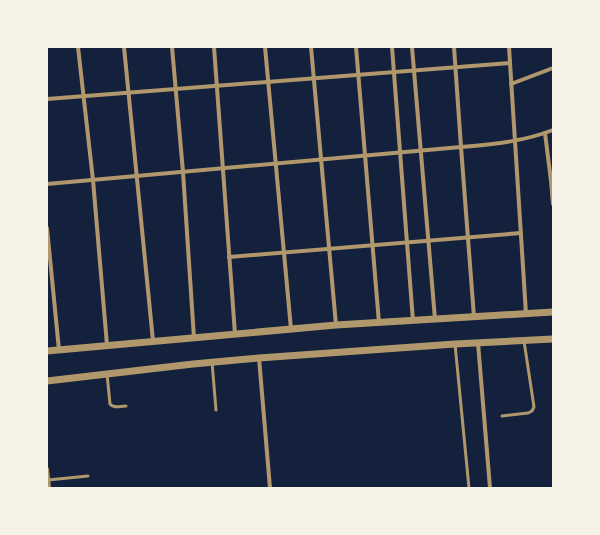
<svg xmlns="http://www.w3.org/2000/svg" width="600" height="535" viewBox="0 0 600 535" font-family="'Noto Sans',sans-serif">
<style>
.lines{fill:none;stroke-linecap:round;stroke-linejoin:round}
.service{stroke:#b1986c;stroke-width:3}
.minor{stroke:#b1986c;stroke-width:4}
.tertiary{stroke:#b1986c;stroke-width:7}
</style>
<rect width="100%" height="100%" fill="#14213d"/>
<g class="lines">
<g class="service">
<path d="M455,344L469,488"/>
<path d="M212,362L216,410"/>
<path d="M107,374L110,404C114,409 120,406 126,406"/>
<path d="M502,416L528,413L532,411L534,407L524,341"/>
<path d="M48,480L88,476"/>
</g>
<g class="minor">
<path d="M78,47L93,180L107,345"/>
<path d="M124,47L153,341"/>
<path d="M172,47L183,172L194,338"/>
<path d="M214,47L235,334"/>
<path d="M265,47L291,329"/>
<path d="M311,47L336,325"/>
<path d="M356,47L379,323"/>
<path d="M392,47L413,321"/>
<path d="M412,47L435,319"/>
<path d="M454,47L461,147L474,317"/>
<path d="M509,47L526,314"/>
<path d="M511,84L553,68"/>
<path d="M47,99L510,63"/>
<path d="M545,133L551,181L553,204"/>
<path d="M47,184L461,147C493,144 522,142 553,130"/>
<path d="M47,228L59,350"/>
<path d="M229,257L521,233"/>
<path d="M478,343L490,488"/>
<path d="M259,358L270,488"/>
<path d="M47,469L49,488"/>
</g>
<g class="tertiary">
<path d="M47,351L336,325L553,312"/>
<path d="M47,381L193,364L259,358L455,344L553,339"/>
</g>
</g>
<rect width="600" height="535" fill="none" stroke="#f6f1e7" stroke-width="96"/>
</svg>
